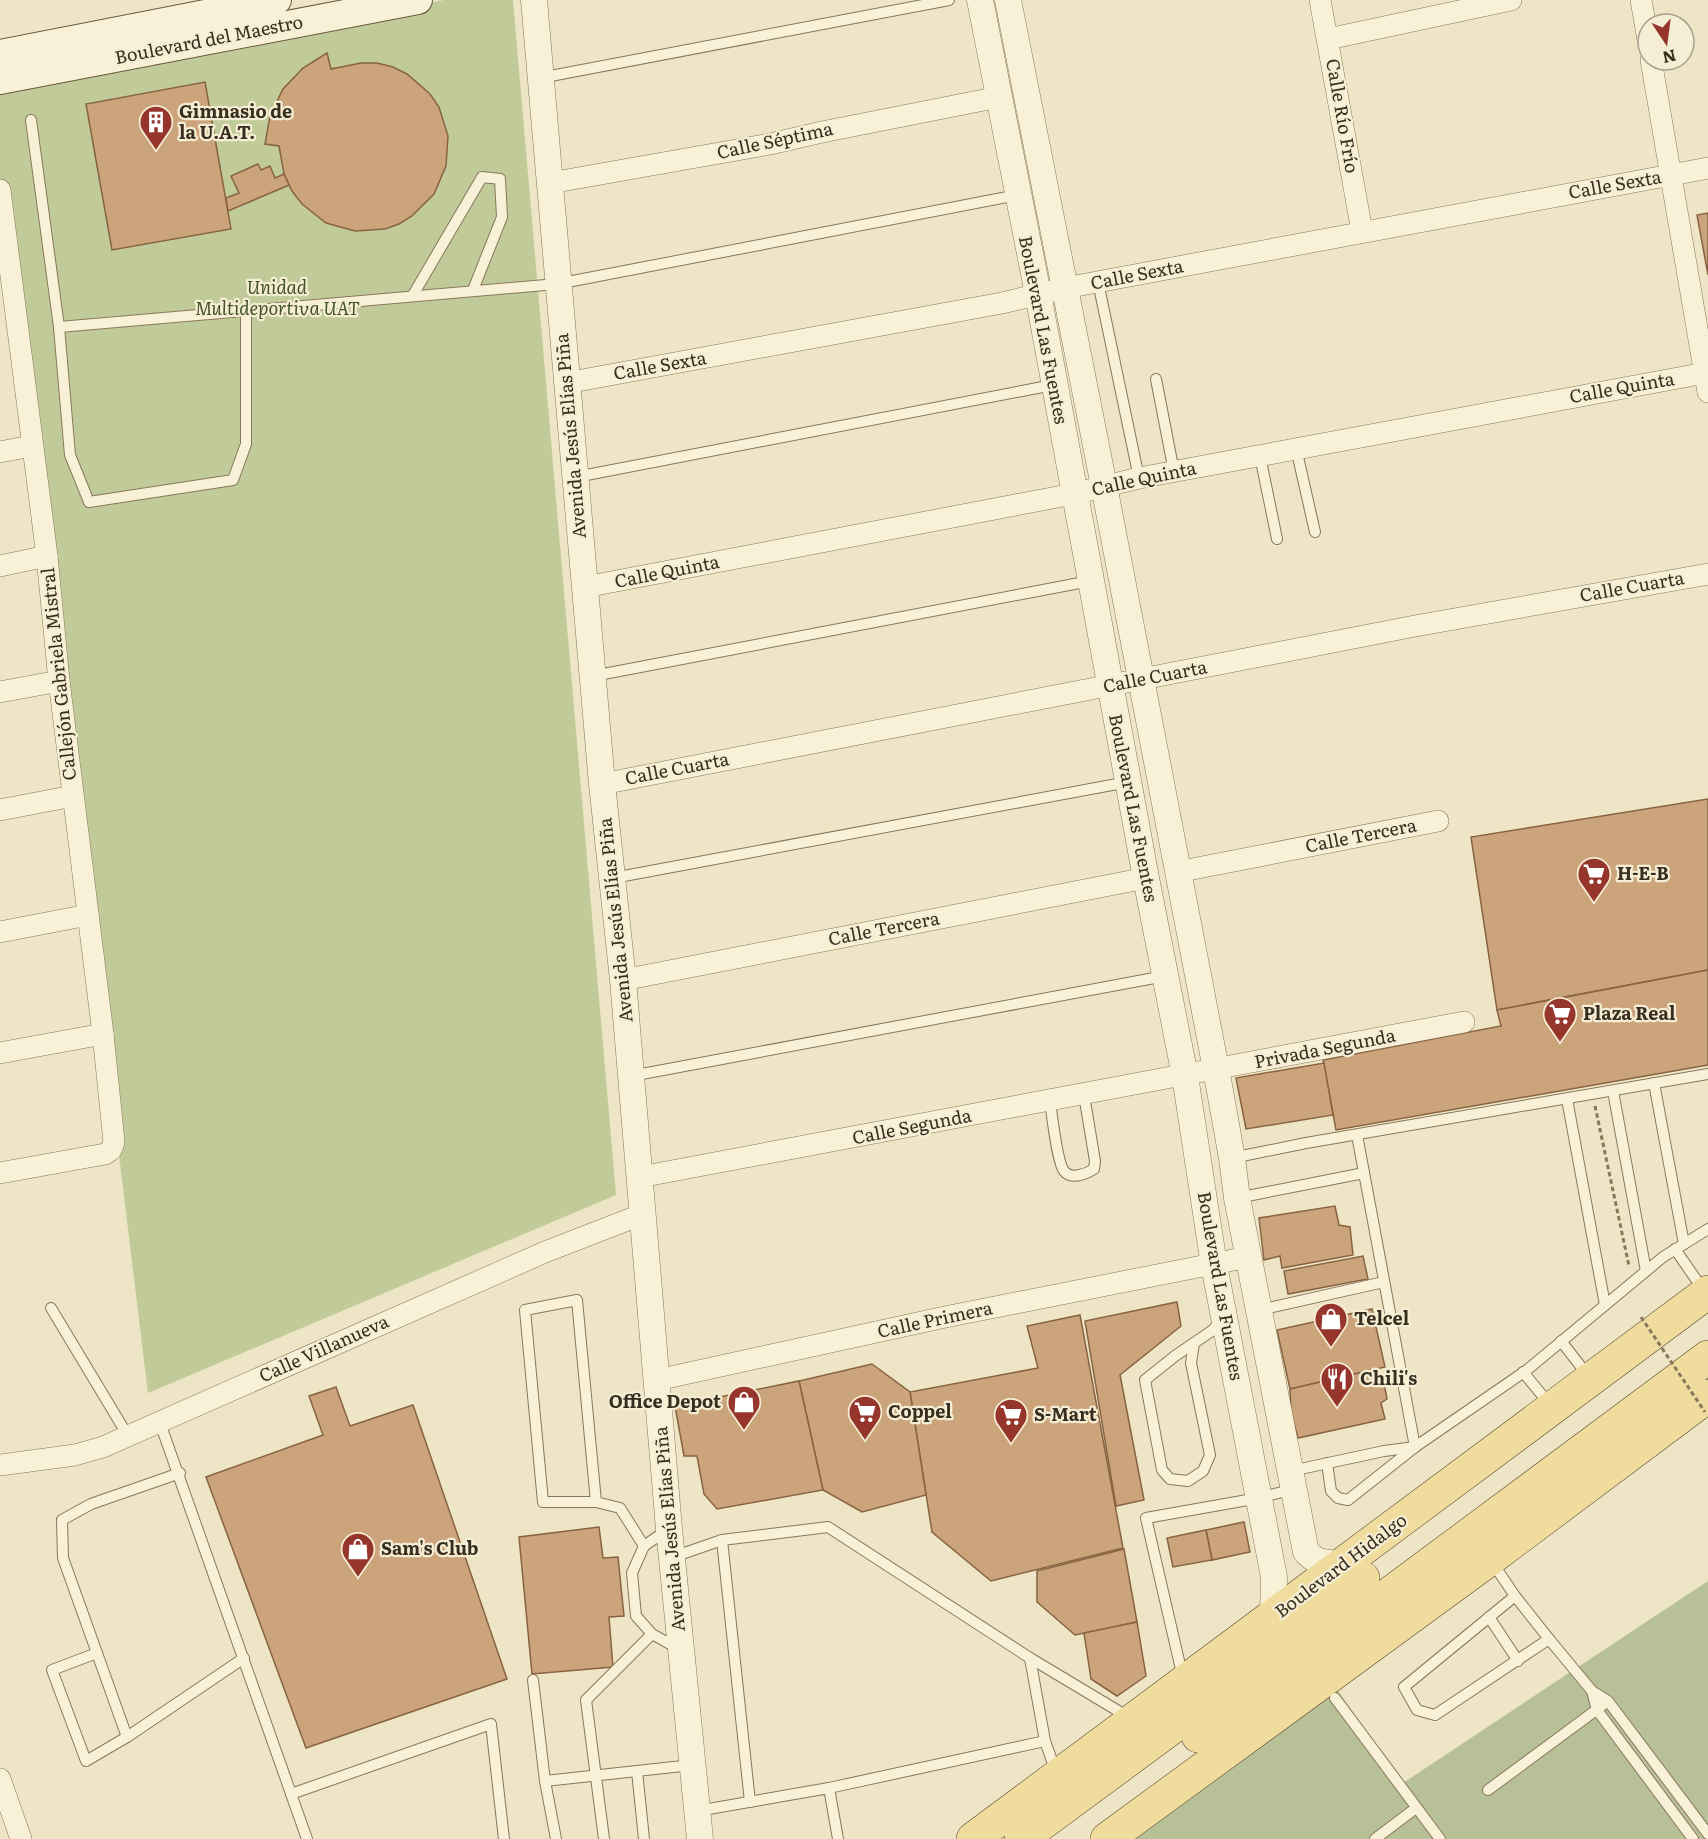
<svg xmlns="http://www.w3.org/2000/svg" width="1708" height="1839" viewBox="0 0 1708 1839" font-family="Literata,serif">
<style>
.green{fill:#c1cb99}
.cemetery{fill:#b8c098}
.building{fill:#cba47b;stroke:#876341;stroke-width:1.5}
.lines{fill:none;stroke-linecap:round;stroke-linejoin:round}
.service-casing{stroke:#88775b;stroke-width:12}
.minor-casing{stroke:#88775b;stroke-width:22}
.tertiary-casing{stroke:#88775b;stroke-width:27}
.secondary-casing{stroke:#6a583e;stroke-width:30}
.primary-casing{stroke:#56452f;stroke-width:34}
.path{stroke:#88775b;stroke-width:3;stroke-dasharray:4.5 3;stroke-linecap:butt}
.service{stroke:#f8f1d8;stroke-width:10}
.minor{stroke:#f8f1d8;stroke-width:21}
.tertiary{stroke:#f8f1d8;stroke-width:26}
.secondary{stroke:#f8f1d8;stroke-width:28}
.primary{stroke:#f0dd9e;stroke-width:33}
.path-bridge{stroke:#88775b;stroke-width:3;stroke-dasharray:4.5 3;stroke-linecap:butt}
.labels{text-anchor:middle;stroke-width:4.5;stroke-linejoin:round;paint-order:stroke}
.street-label{font-size:18px;fill:#382d1f;stroke:#f5eed4}
.poi-label{font-size:18px;font-weight:bold;fill:#382d1f;stroke:#f5eed4;text-anchor:start}
.park-label{font-size:18px;font-style:italic;fill:#445426;stroke:#f5eed4}
</style>
<rect width="100%" height="100%" fill="#ede5c5"/>
<path class="green" d="M444,0H513L616,1195L148,1393L0,179V86Z"/>
<path class="cemetery" d="M1708,1581V1839H1131L1336,1688L1403,1783Z"/>
<g class="building">
<path d="M327,53L331,69L361,63H377L393,67L407,74L430,94L439,107L448,136L446,166L434,194L412,216L399,224L385,229L355,231L326,223L302,204L292,191L284,174L279,146L265,144L270,116L283,89L303,68Z"/>
<path d="M205,82L231,229L112,250L86,104Z"/>
<path d="M258,164L261,170L270,166L275,178L284,174L289,185L228,211L226,198L239,193L231,176Z"/>
<path d="M1708,213V275L1697,215Z"/>
<path d="M1708,799V970L1497,1010L1471,837Z"/>
<path d="M1708,970V1065L1336,1130L1323,1060L1501,1026L1497,1010Z"/>
<path d="M1324,1063L1333,1115L1246,1129L1236,1078Z"/>
<path d="M1335,1206L1339,1225L1350,1227L1353,1255L1282,1268L1280,1256L1264,1260L1259,1218Z"/>
<path d="M1363,1256L1368,1279L1288,1294L1284,1271Z"/>
<path d="M1177,1302L1181,1326L1120,1375L1144,1500L1116,1506L1085,1321Z"/>
<path d="M1372,1309L1385,1367L1290,1389L1277,1330Z"/>
<path d="M1080,1315L1123,1548L991,1581L932,1532L910,1392L1038,1368L1027,1326Z"/>
<path d="M872,1364L910,1392L926,1495L862,1512L823,1490L799,1381Z"/>
<path d="M1376,1369L1378,1384L1384,1383L1387,1399L1381,1403L1385,1419L1298,1438L1291,1413L1290,1389Z"/>
<path d="M799,1381L823,1490L717,1509L704,1494L697,1456H684L675,1406Z"/>
<path d="M336,1387L350,1426L413,1405L507,1679L306,1748L206,1477L323,1435L309,1396Z"/>
<path d="M1244,1522L1250,1552L1212,1560L1206,1530Z"/>
<path d="M599,1527L603,1558L618,1557L624,1616L609,1617L613,1667L532,1674L519,1537Z"/>
<path d="M1206,1530L1212,1560L1173,1567L1167,1538Z"/>
<path d="M1124,1549L1137,1622L1075,1635L1037,1602V1571Z"/>
<path d="M1137,1622L1146,1676L1117,1696L1091,1679L1084,1633Z"/>
</g>
<g class="lines">
<g class="service-casing">
<g id="service">
<path d="M540,78L949,0"/>
<path d="M31,120L59,327L70,455L89,502L233,480L246,444V310"/>
<path d="M1098,282L1139,478"/>
<path d="M413,295L482,177L500,179L502,217L473,290"/>
<path d="M59,327L557,284L1018,195"/>
<path d="M1156,379L1174,472"/>
<path d="M1296,448L1315,532"/>
<path d="M1260,456L1277,539"/>
<path d="M576,477L1053,385"/>
<path d="M593,676L1090,581"/>
<path d="M613,878L1128,782"/>
<path d="M631,1076L1165,976"/>
<path d="M1654,1083L1684,1244"/>
<path d="M1613,1091L1646,1271"/>
<path d="M1567,1099L1605,1305"/>
<path d="M1050,1101C1052,1115 1057,1162 1064,1171C1071,1180 1086,1174 1094,1169L1095,1161L1084,1095"/>
<path d="M1232,1158L1306,1143L1708,1074"/>
<path d="M1237,1198L1364,1173"/>
<path d="M1675,1249L1704,1291"/>
<path d="M51,1308L128,1436"/>
<path d="M1259,1310L1384,1282"/>
<path d="M1561,1341L1589,1377"/>
<path d="M1194,1343L1191,1363L1210,1455L1203,1471L1188,1481L1170,1479L1162,1470L1145,1380L1175,1356L1213,1330L1221,1319"/>
<path d="M1523,1372L1551,1406"/>
<path d="M160,1423L307,1839"/>
<path d="M1327,1463L1331,1491L1338,1498L1348,1500L1415,1447L1357,1135"/>
<path d="M1291,1471L1384,1451L1415,1447L1527,1370L1663,1257L1708,1229"/>
<path d="M596,1502L577,1300L525,1310L543,1502H596L620,1508L644,1546"/>
<path d="M667,1530L644,1546L632,1573L636,1616L652,1634L679,1649"/>
<path d="M722,1540L750,1802"/>
<path d="M673,1557L722,1540L828,1527L1030,1658L1130,1718"/>
<path d="M1492,1562L1515,1596L1549,1639L1435,1715L1417,1710L1404,1687L1515,1596"/>
<path d="M1489,1617L1518,1661"/>
<path d="M1549,1639L1592,1691L1608,1701L1708,1834"/>
<path d="M97,1653L52,1670L86,1761L127,1737L244,1658"/>
<path d="M1030,1658L1045,1741L1056,1772"/>
<path d="M1183,1678L1146,1518L1259,1498L1294,1489"/>
<path d="M533,1680L545,1781L556,1839"/>
<path d="M1592,1691L1597,1710L1693,1839"/>
<path d="M1335,1698L1440,1839"/>
<path d="M127,1737L63,1558L62,1520L91,1504L180,1473"/>
<path d="M637,1771L644,1839"/>
<path d="M545,1781L692,1765"/>
<path d="M829,1788L1045,1741"/>
<path d="M1488,1790L1603,1705"/>
<path d="M291,1794L491,1724L504,1839"/>
<path d="M697,1811L829,1788L838,1839"/>
<path d="M604,1839L586,1700L652,1634"/>
<path d="M1375,1839L1416,1808"/>
</g>
</g>
<g class="minor-casing">
<g id="minor">
<path d="M1320,0L1362,231"/>
<path d="M1641,0L1648,40"/>
<path d="M1328,39L1511,0"/>
<path d="M1651,60L1708,392"/>
<path d="M550,183L770,144L822,132L999,97"/>
<path d="M0,190L47,556L59,681L103,1034L114,1142L111,1150L105,1154L0,1173"/>
<path d="M566,383L1002,303L1065,288L1708,168"/>
<path d="M0,452L31,446"/>
<path d="M0,566L47,556"/>
<path d="M585,587L1073,494L1139,478L1705,373"/>
<path d="M0,692L59,681"/>
<path d="M602,784L1415,626L1708,574"/>
<path d="M0,810L73,796"/>
<path d="M1177,872L1438,821"/>
<path d="M0,932L88,915"/>
<path d="M623,980L1146,878"/>
<path d="M0,1053L103,1034"/>
<path d="M640,1177L1464,1022"/>
<path d="M657,1380L945,1317L1248,1257"/>
<path d="M0,1465L75,1455L103,1447L545,1252L643,1214"/>
<path d="M0,1779L21,1839"/>
</g>
</g>
<g class="tertiary-casing">
<g id="tertiary">
<path d="M534,0L602,784L623,980L669,1529L700,1839"/>
<path d="M980,0L1038,294L1146,878L1185,1076L1214,1265L1274,1577L1273,1617"/>
<path d="M1008,0L1104,486L1216,1069L1232,1158L1237,1198L1306,1552L1317,1561L1343,1565"/>
</g>
</g>
<g class="secondary-casing">
<g id="secondary">
<path d="M0,54L277,0"/>
<path d="M0,80L418,0"/>
</g>
</g>
<g class="primary-casing">
<g id="primary">
<path d="M1198,1736L1708,1357"/>
<path d="M973,1839L1708,1292"/>
<path d="M1021,1839L1204,1704L1363,1578"/>
<path d="M1107,1839L1490,1559L1708,1396"/>
</g>
</g>
<path class="path" d="M1595,1106L1629,1266"/>
<use href="#service" class="service"/>
<use href="#minor" class="minor"/>
<use href="#tertiary" class="tertiary"/>
<use href="#secondary" class="secondary"/>
<use href="#primary" class="primary"/>
<path class="path-bridge" d="M1641,1317L1705,1412"/>
</g>
<defs>
<g id="building-pin" transform="scale(1.725)"><path d="M0 17L-7.5 6A9.5 9.5 0 1 1 7.5 6Z" fill="#96352c" stroke="#f5eed4"/><path d="M-4-6H4V6H1V3H-1V6H-4ZM-2.5-4.3h1.7v1.8h-1.7ZM.8-4.3h1.7v1.8H.8ZM-2.5-1h1.7V.8h-1.7ZM.8-1h1.7V.8H.8Z" fill="#fff"/></g>
<g id="supermarket-pin" transform="scale(1.725)"><path d="M0 17L-7.5 6A9.5 9.5 0 1 1 7.5 6Z" fill="#96352c" stroke="#f5eed4"/><path d="M-6-5.5h2.5l.6 2H6L4.5 2H-2.5L-4.4-4H-6ZM-1.5 3.2a1.3 1.3 0 1 0 .1 0ZM3 3.2a1.3 1.3 0 1 0 .1 0Z" fill="#fff"/></g>
<g id="shop-pin" transform="scale(1.725)"><path d="M0 17L-7.5 6A9.5 9.5 0 1 1 7.5 6Z" fill="#96352c" stroke="#f5eed4"/><path d="M-5-2.5h2.3a2.7 3.5 0 0 1 5.4 0H5L5.5 6h-11ZM-1.5-2.5h3a1.5 2.3 0 0 0-3 0Z" fill="#fff"/></g>
<g id="restaurant-pin" transform="scale(1.725)"><path d="M0 17L-7.5 6A9.5 9.5 0 1 1 7.5 6Z" fill="#96352c" stroke="#f5eed4"/><path d="M-5-6h1v4h1v-4h1v4h1v-4h1v5L-1.5 .5V6h-2V.5L-5-1ZM5-6V6H3V1.5H1.5Q1.5-4 5-6Z" fill="#fff"/></g>
</defs>
<g fill-rule="evenodd">
<use href="#building-pin" x="156" y="122"/>
<use href="#supermarket-pin" x="1594" y="874"/>
<use href="#supermarket-pin" x="1560" y="1014"/>
<use href="#shop-pin" x="1331" y="1319"/>
<use href="#restaurant-pin" x="1337" y="1379"/>
<use href="#shop-pin" x="744" y="1402"/>
<use href="#supermarket-pin" x="865" y="1412"/>
<use href="#supermarket-pin" x="1011" y="1415"/>
<use href="#shop-pin" x="358" y="1549"/>
</g>
<g class="labels">
<g class="street-label">
<text transform="translate(209 40) rotate(-11)" y="6">Boulevard del Maestro</text>
<text transform="translate(1342 116) rotate(80)" y="6">Calle Río Frío</text>
<text transform="translate(775 141) rotate(-12)" y="6">Calle Séptima</text>
<text transform="translate(1615 185) rotate(-10)" y="6">Calle Sexta</text>
<text transform="translate(1137 275) rotate(-11)" y="6">Calle Sexta</text>
<text transform="translate(1043 330) rotate(79)" y="6">Boulevard Las Fuentes</text>
<text transform="translate(660 366) rotate(-10)" y="6">Calle Sexta</text>
<text transform="translate(1622 388) rotate(-10)" y="6">Calle Quinta</text>
<text transform="translate(571 436) rotate(-95)" y="6">Avenida Jesús Elías Piña</text>
<text transform="translate(1144 479) rotate(-12)" y="6">Calle Quinta</text>
<text transform="translate(667 572) rotate(-11)" y="6">Calle Quinta</text>
<text transform="translate(1632 587) rotate(-10)" y="6">Calle Cuarta</text>
<text transform="translate(59 674) rotate(-96)" y="6">Callejón Gabriela Mistral</text>
<text transform="translate(1155 677) rotate(-11)" y="6">Calle Cuarta</text>
<text transform="translate(677 769) rotate(-11)" y="6">Calle Cuarta</text>
<text transform="translate(1133 808) rotate(79)" y="6">Boulevard Las Fuentes</text>
<text transform="translate(1361 836) rotate(-11)" y="6">Calle Tercera</text>
<text transform="translate(616 920) rotate(-96)" y="6">Avenida Jesús Elías Piña</text>
<text transform="translate(884 929) rotate(-11)" y="6">Calle Tercera</text>
<text transform="translate(1325 1049) rotate(-11)" y="6">Privada Segunda</text>
<text transform="translate(912 1127) rotate(-11)" y="6">Calle Segunda</text>
<text transform="translate(1220 1286) rotate(80)" y="6">Boulevard Las Fuentes</text>
<text transform="translate(935 1320) rotate(-12)" y="6">Calle Primera</text>
<text transform="translate(324 1349) rotate(-24)" y="6">Calle Villanueva</text>
<text transform="translate(670 1529) rotate(-95)" y="6">Avenida Jesús Elías Piña</text>
<text transform="translate(1341 1566) rotate(-37)" y="6">Boulevard Hidalgo</text>
</g>
<g class="poi-label">
<text x="179" y="118">Gimnasio de<tspan x="179" dy="21">la U.A.T.</tspan></text>
<text x="1617" y="880">H-E-B</text>
<text x="1583" y="1020">Plaza Real</text>
<text x="1354" y="1325">Telcel</text>
<text x="1360" y="1385">Chili's</text>
<text x="721" y="1408" text-anchor="end">Office Depot</text>
<text x="888" y="1418">Coppel</text>
<text x="1034" y="1421">S-Mart</text>
<text x="381" y="1555">Sam's Club</text>
</g>
<g class="park-label">
<text x="277" y="294">Unidad<tspan x="277" dy="21">Multideportiva UAT</tspan></text>
</g>
</g>
<g transform="translate(1666 42) rotate(167)"><circle r="28" fill="#f5eed4" stroke="#a9a18c" stroke-width="1.5"/>
<path d="M0-4.5L10 22L0 15L-10 22Z" fill="#96352c"/>
<text y="-9" font-size="16" font-weight="bold" text-anchor="middle" fill="#382d1f">N</text>
</g>
</svg>
